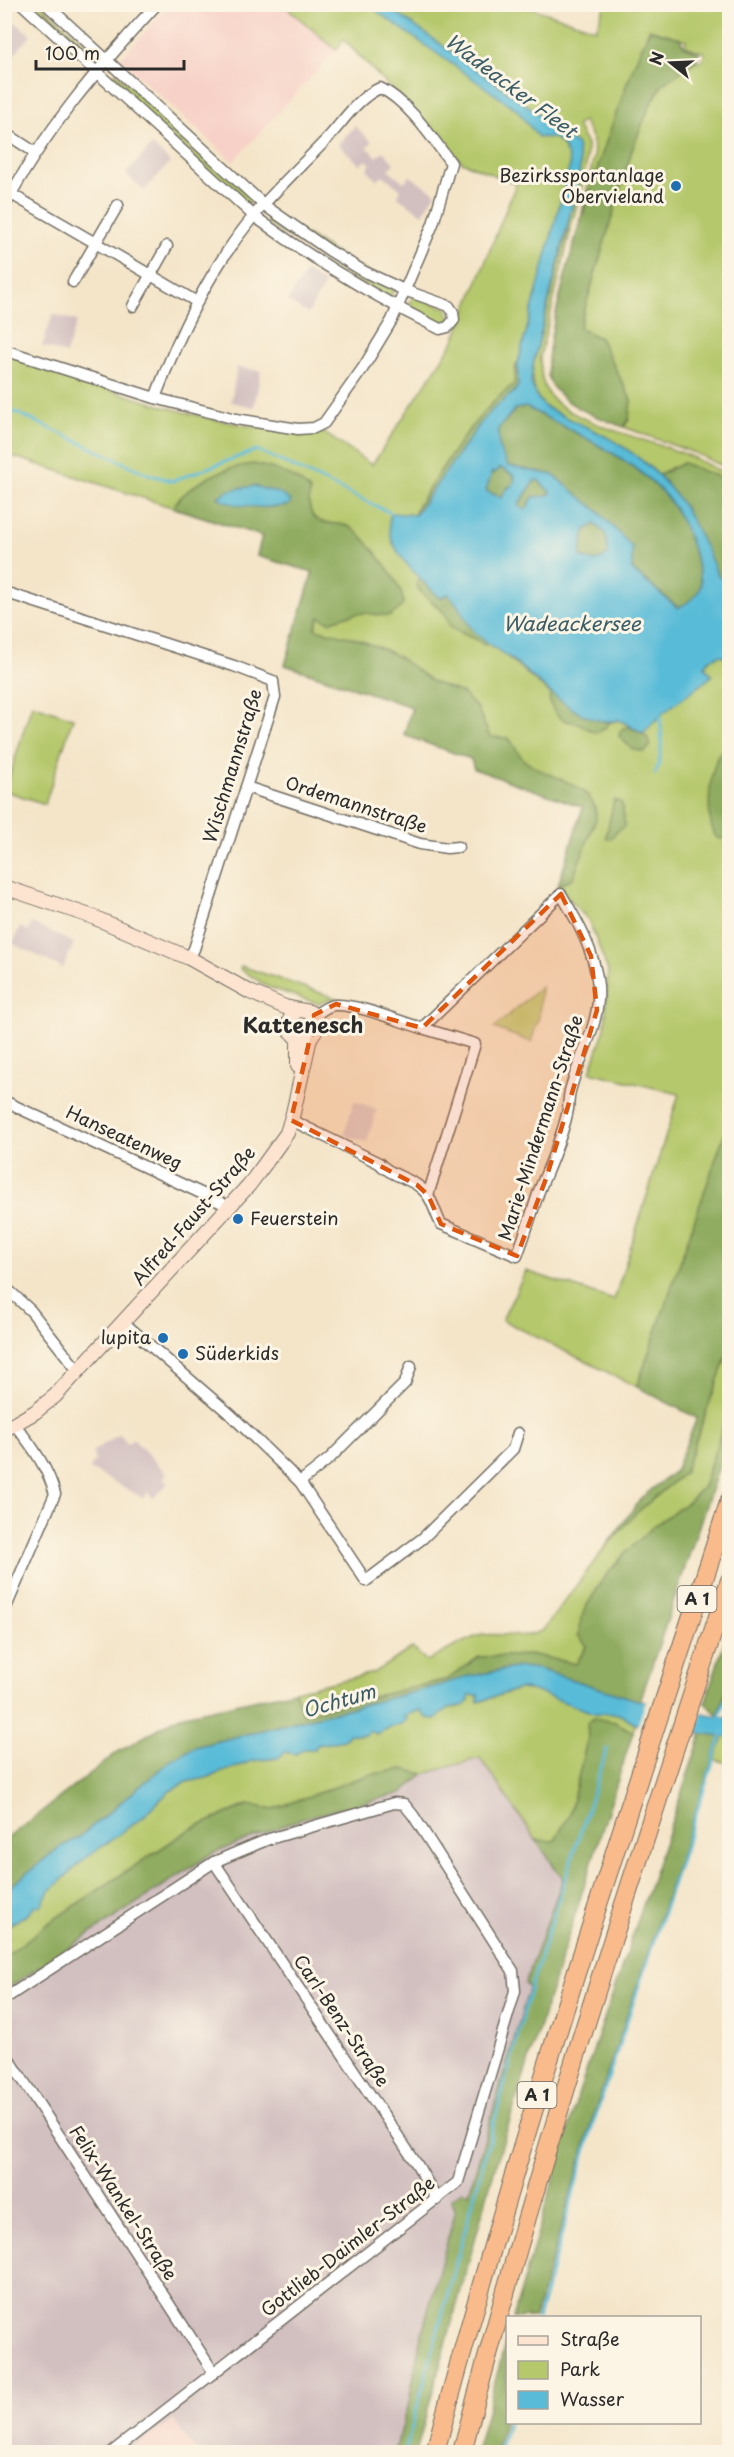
<svg xmlns="http://www.w3.org/2000/svg" width="734" height="2457" viewBox="0 0 734 2457" font-family="'Playpen Sans',sans-serif">
<style>
.built{fill:#f7d1c7}
.industrial{fill:#d2bfc0}
.green{fill:#b5c86c;stroke:#707a4c;stroke-width:1.5}
.forest{fill:#90ac60;stroke:#5e6c46;stroke-width:1.5}
.water{fill:#59bbd8;stroke:#427382;stroke-width:1.5;fill-rule:evenodd}
.pier{fill:#f4e5c9}
.lines{fill:none;stroke-linecap:round;stroke-linejoin:round}
.stream{stroke:#59bbd8;stroke-width:3}
.street-casing{stroke:#716c62;stroke-width:13}
.secondary-casing{stroke:#716c62;stroke-width:16}
.highway-casing{stroke:#716c62;stroke-width:20}
.street{stroke:#fff;stroke-width:10}
.secondary{stroke:#fde4d1;stroke-width:14}
.highway{stroke:#fabb8c;stroke-width:18}
.marked{fill:#df570e;fill-opacity:0.2;stroke:#df570e;stroke-width:4.5;stroke-dasharray:12 8;stroke-linejoin:round}
.poi-dot{fill:#1f6fb2;stroke:#fcf5e5;stroke-width:2}
.labels{text-anchor:middle;stroke-width:6;stroke-linejoin:round;paint-order:stroke}
.shield{fill:#fcf5e5;stroke:#6a6863;stroke-width:1.5}
.shield-label{font-size:16px;font-weight:bold;fill:#2b2b2b}
.poi-label{font-size:18px;fill:#2b2b2b;stroke:#fcf5e5;text-anchor:end}
.street-label{font-size:18px;fill:#2b2b2b;stroke:#fcf5e5}
.water-label{font-size:20px;font-style:italic;fill:#3b5d68;stroke:#fcf5e5}
.quarter-label{font-size:21px;font-weight:bold;fill:#2b2b2b;stroke:#fcf5e5}
</style>
<rect width="100%" height="100%" fill="#fcf5e5"/>
<filter id="ink" filterUnits="userSpaceOnUse"><feTurbulence type="fractalNoise" baseFrequency=".0167" numOctaves="2"/><feDisplacementMap in="SourceGraphic" scale="12" xChannelSelector="R" yChannelSelector="G"/><feConvolveMatrix kernelMatrix="1 2 1 2 8 2 1 2 1" color-interpolation-filters="sRGB"/></filter>
<filter id="wash" filterUnits="userSpaceOnUse"><feTurbulence type="fractalNoise" baseFrequency=".008" numOctaves="4" result="noise"/><feDisplacementMap in="SourceGraphic" scale="24" xChannelSelector="R" yChannelSelector="G"/><feGaussianBlur stdDeviation="1.35" result="paint"/><feColorMatrix in="noise" values="0 0 0 0 0 0 0 0 0 0 0 0 0 0 0 0 0 1.4 0 .05"/><feComposite in="paint" operator="in"/></filter>
<g filter="url(#wash)">
<rect width="100%" height="100%" fill="#f4e5c9"/>
<g class="built">
<path d="M171,4L284,5L336,50L233,162L120,59Z"/>
<path d="M173,2420L195,2451L193,2452H127Z"/>
</g>
<g class="industrial">
<path d="M15,22L31,35L7,63L5,61V35Z"/>
<path d="M355,126L372,142L367,147L377,157L383,151L394,163L389,170L404,182L410,176L436,193L423,214L397,197L401,190L383,175L377,180L367,169L371,164L366,160L360,165L338,144Z"/>
<path d="M152,145L170,162L144,191L126,174Z"/>
<path d="M306,272L325,284L308,314L287,301Z"/>
<path d="M53,314L77,321L66,354L42,346Z"/>
<path d="M237,367L261,371L254,407L231,402Z"/>
<path d="M32,923L74,943L63,968L13,944L20,927L28,931Z"/>
<path d="M354,1101L377,1109L367,1142L344,1135Z"/>
<path d="M120,1434L127,1444L133,1439L167,1474L163,1478L168,1483L154,1498L147,1492L143,1498L90,1469L95,1460L92,1452Z"/>
<path d="M480,1758L563,1879L525,1983L529,1987L469,2194L451,2199L455,2213L409,2403L395,2452H196L173,2420L127,2452H5V1990L211,1854L303,1818L402,1793L424,1774Z"/>
</g>
<g class="green">
<path d="M26,5H41L93,52L86,59Z"/>
<path d="M284,5H522L596,29L605,5H729V462L720,465L697,454L624,427L629,418L631,400L600,338L579,328L632,150L650,105L663,84L696,61H701L705,53L685,46L686,40L649,29L608,137L580,223L594,156L593,141L583,121L577,126L587,145L586,167L540,357C541,372 541,386 551,397C573,423 653,441 687,455C701,461 715,469 729,475V481L671,467L659,475C624,443 584,429 544,406C533,393 531,382 533,365L568,229L580,164L561,144L569,158L570,166L518,363L516,365L514,384C472,416 445,465 416,508L415,515L391,513L417,575L439,598L547,691L609,723L619,720L643,733L663,713L712,675L705,667L708,660L720,655L729,657V741L716,760L710,804L729,844V1133H725L637,1387L502,1320L526,1271L614,1300L679,1094L590,1072L605,1028L608,971L589,921L558,886L583,807L474,769L471,759L404,735L412,707L285,665L313,572L257,556L262,536L5,454V354C87,381 170,414 256,427C278,430 298,434 320,430L372,465L454,341L516,184L462,162L344,40L336,50Z"/>
<path d="M116,73L253,199L247,206L109,80Z"/>
<path d="M273,215L394,288L390,298L353,279L267,223Z"/>
<path d="M413,296L447,308L451,319L440,327L408,309Z"/>
<path d="M32,704L73,718L45,804L5,791Z"/>
<path d="M241,966L330,996L343,1000L342,1002L330,999L319,1004L268,987L240,969Z"/>
<path d="M541,987L539,1017L531,1042L494,1028Z"/>
<path d="M729,1349V1408L703,1487L688,1502L655,1525L576,1664L534,1655L479,1657L448,1679L301,1714L295,1691L373,1673L412,1648L427,1661C443,1654 461,1641 478,1636C499,1631 525,1641 543,1630L603,1550L635,1514L684,1473Z"/>
<path d="M519,1689L532,1690L561,1699L594,1713L619,1714L635,1724L633,1732L615,1722L588,1737L569,1816L554,1842L536,1840L480,1758L424,1774L403,1769L368,1775L274,1809L247,1805L189,1830L50,1922L5,1957V1927L28,1914L35,1906H40L48,1893L82,1861L143,1817L168,1792L186,1782L206,1778L252,1761L278,1758L285,1752L296,1754L303,1749H315L317,1745L344,1740L350,1734L363,1735L371,1731L377,1734L390,1727L400,1725L407,1719L403,1716C409,1712 416,1714 421,1710L460,1707L469,1695H479V1702Z"/>
<path d="M724,1735L729,1737V1763L715,1760Z"/>
</g>
<g class="forest">
<path d="M650,30L680,38L684,47L699,52L696,61L663,84L650,105L632,150L579,328L600,338L631,400L629,419L624,427C602,419 557,404 549,379C536,340 625,73 650,30Z"/>
<path d="M518,363V386L514,392L494,408L415,515L416,509C445,465 472,416 514,384L516,364Z"/>
<path d="M526,407C573,433 647,463 675,509C684,524 692,544 696,560C704,588 704,593 679,608L632,569V547L553,475L508,466L499,449L498,429L516,409Z"/>
<path d="M683,463L729,481V582L719,577L684,506L659,475Z"/>
<path d="M254,464C276,469 293,474 310,490C309,499 308,509 314,517C323,527 340,521 350,527C365,537 405,585 403,603C402,609 394,613 390,616C381,616 373,614 364,613C356,613 338,618 330,622L319,617L315,629L354,638L383,649L397,656L433,682L462,693L478,709L490,737L509,738C514,745 519,756 525,761C548,779 599,783 596,819L573,878L558,886L583,807L474,769L471,759L404,735L412,707L285,665L313,572L257,556L262,536L172,507C192,482 222,467 254,464Z"/>
<path d="M501,468L515,476L513,485L508,487L503,498L486,491L490,475Z"/>
<path d="M538,480L551,493L548,496L533,497L526,510L518,507L534,481Z"/>
<path d="M595,524L606,534L609,553C601,563 590,562 580,556L585,530Z"/>
<path d="M419,577L439,598L449,594C464,608 470,629 487,642V645H484L477,640L450,628C445,602 424,604 416,584Z"/>
<path d="M550,693L579,713L609,723C606,727 603,731 598,732C591,733 586,727 580,724C575,722 571,722 566,721C556,718 547,703 550,693Z"/>
<path d="M630,727L647,736L650,746L645,752L632,749L619,736L620,731L623,728Z"/>
<path d="M729,741V844L726,839L717,838C705,822 709,779 716,761C718,754 725,747 729,741Z"/>
<path d="M614,800L622,803L625,826L616,832L611,839H607L606,836Z"/>
<path d="M725,1132L730,1133L729,1349L684,1473L635,1514L603,1550L642,1497L675,1471L697,1418L637,1387Z"/>
<path d="M729,1408V1437L640,1701L538,1669L520,1667L465,1677L438,1686L195,1747L173,1759L78,1838L60,1847L5,1891V1840L119,1751L180,1716L295,1691L302,1714L448,1679L479,1657L534,1655L576,1664L587,1646L578,1635L584,1610L603,1579L626,1552L655,1525L688,1502L703,1487Z"/>
<path d="M729,1627V1681L718,1715L705,1703Z"/>
<path d="M594,1718L615,1722L633,1732L496,2164L416,2452H395L409,2403L420,2340L455,2213L451,2199L462,2191L469,2193L529,1988L525,1983L563,1879L536,1840L554,1841L569,1816L588,1737L587,1723Z"/>
<path d="M702,1733L721,1735L593,2117L535,2317L513,2318L579,2092Z"/>
<path d="M403,1769L424,1774L402,1793L303,1818L211,1854L5,1990V1957L50,1922L189,1830L248,1805L274,1809L368,1775Z"/>
<path d="M507,2337V2412L496,2452H476Z"/>
</g>
<g class="water">
<path d="M368,5H385L531,108L577,145L580,164L579,178L533,365L531,383L537,397L544,406C567,419 592,428 614,441C675,478 691,515 719,577L729,582V657L720,655L708,660L705,667L712,676L663,713L643,733L619,720C583,730 541,683 515,662C503,653 489,645 478,635C465,624 461,605 448,594L440,598C419,577 380,546 391,513L415,515L480,424L494,408L514,392L518,386V363L570,165C569,157 563,142 554,138C549,137 543,138 538,137L517,110ZM526,407C572,431 648,464 675,509C684,524 692,544 696,560C704,587 704,594 678,608L632,570V547L598,511L553,475L508,466L499,448L498,429L515,409ZM501,468L515,476L513,485L505,490L502,498L486,491L492,472L495,473ZM538,480L551,493L547,496L533,497L526,510L518,506L534,481ZM595,524L606,534L607,548L609,553C601,563 590,562 580,556L585,530Z"/>
<path d="M254,486L279,493L291,501L289,505C273,509 230,508 218,497L229,490Z"/>
<path d="M520,1667L538,1669L640,1701L729,1718V1737L635,1724L619,1714L594,1713L531,1690L519,1689L478,1702V1695H469V1700L466,1705L449,1708L435,1719L426,1718L421,1710L403,1716L407,1719L400,1725L390,1727L377,1734L371,1731L364,1735L350,1734L344,1740L317,1745L315,1749H303L296,1754L285,1752L278,1758L252,1761L206,1778L186,1782L168,1792L143,1817L82,1861L48,1893L40,1906H35L28,1914L5,1927V1891L60,1847L78,1838L173,1759L195,1747L438,1686L465,1677Z"/>
</g>
<path class="pier" d="M647,1699L703,1709L695,1735L637,1727Z"/>
<g class="lines">
<g class="stream">
<path d="M4,407L148,474L172,481L257,450L391,513"/>
<path d="M655,774C663,755 662,736 660,716"/>
<path d="M719,1717L730,1688"/>
<path d="M595,2118L723,1732"/>
<path d="M538,2318L594,2120"/>
<path d="M405,2452L531,1986L607,1749"/>
<path d="M499,2452L508,2422"/>
</g>
</g>
</g>
<g filter="url(#ink)">
<g class="lines">
<g class="street-casing">
<g id="street">
<path d="M22,4L254,216C312,259 375,297 440,329L448,327L454,320L453,312L449,306L404,290L365,272L330,251L264,205L46,4"/>
<path d="M4,132L36,153"/>
<path d="M11,194L197,302"/>
<path d="M4,207C44,131 99,67 157,4"/>
<path d="M73,282L118,205"/>
<path d="M133,306L167,246"/>
<path d="M4,350L155,398L236,419L298,429L314,428L324,423L363,368L392,320L433,224L451,163C433,139 407,100 380,88C357,98 343,122 325,141C301,166 274,191 252,218C208,272 179,334 155,398"/>
<path d="M4,592L234,666L273,681L275,697L194,949L189,958"/>
<path d="M246,787L420,844L447,848L458,847"/>
<path d="M422,1028L475,1044L428,1195"/>
<path d="M4,1101L222,1203L228,1208"/>
<path d="M291,1120L379,1163C391,1177 415,1178 427,1194C433,1202 436,1215 441,1224L517,1256C525,1234 532,1213 539,1191C549,1166 561,1141 567,1114C569,1107 568,1099 570,1091C579,1056 601,1024 598,986C595,952 578,922 561,894L422,1028C398,1021 358,1004 335,1005C327,1005 321,1012 314,1015"/>
<path d="M4,1286L31,1311L79,1372"/>
<path d="M124,1323L231,1415L300,1482L366,1581L423,1538L513,1449L518,1433"/>
<path d="M300,1482L329,1459L405,1383L411,1366"/>
<path d="M4,1612L55,1494C48,1468 32,1445 14,1424"/>
<path d="M214,1862L418,2166L437,2200"/>
<path d="M4,1999L214,1862L269,1839L394,1803L404,1804L413,1815L513,1971L515,1991L458,2182L112,2452"/>
<path d="M4,2051L214,2373"/>
</g>
</g>
<g class="secondary-casing">
<g id="secondary">
<path d="M4,887L93,917L189,958L250,992L285,1007L310,1012L317,1021V1028L310,1038L293,1113L287,1133L264,1165L249,1185L55,1396L35,1412L4,1430"/>
<path d="M299,1010C290,1014 289,1020 289,1030L298,1039H307"/>
<path d="M298,1039V1066"/>
</g>
</g>
<g class="highway-casing">
<g id="highway">
<path d="M435,2452C521,2131 626,1816 730,1500"/>
<path d="M462,2452C538,2158 635,1869 730,1580"/>
</g>
</g>
<use href="#street" class="street"/>
<use href="#secondary" class="secondary"/>
<use href="#highway" class="highway"/>
</g>
</g>
<path class="marked" d="M561,894L591,956L597,1010L547,1176L517,1256L441,1224L428,1195L417,1185L291,1120L310,1038L317,1028L314,1015L336,1004L422,1028Z"/>
<g class="poi-dot">
<circle cx="676" cy="186" r="6"/>
<circle cx="238" cy="1219" r="6"/>
<circle cx="163" cy="1338" r="6"/>
<circle cx="183" cy="1354" r="6"/>
</g>
<g class="labels">
<g class="shield">
<rect x="677.5" y="1586" width="39" height="26" rx="4.5"/>
<rect x="517.5" y="2082" width="39" height="26" rx="4.5"/>
</g>
<g class="shield-label">
<text x="697" y="1605">A 1</text>
<text x="537" y="2101">A 1</text>
</g>
<g class="poi-label">
<text x="664" y="182">Bezirkssportanlage<tspan x="664" dy="21">Obervieland</tspan></text>
<text x="250" y="1225" text-anchor="start">Feuerstein</text>
<text x="151" y="1344">lupita</text>
<text x="195" y="1360" text-anchor="start">Süderkids</text>
</g>
<g class="street-label">
<text transform="translate(233 766) rotate(-73)" y="6">Wischmannstraße</text>
<text transform="translate(356 805) rotate(18)" y="6">Ordemannstraße</text>
<text transform="translate(541 1128) rotate(-72)" y="6">Marie-Mindermann-Straße</text>
<text transform="translate(124 1138) rotate(25)" y="6">Hanseatenweg</text>
<text transform="translate(194 1216) rotate(-49)" y="6">Alfred-Faust-Straße</text>
<text transform="translate(341 2021) rotate(56)" y="6">Carl-Benz-Straße</text>
<text transform="translate(123 2203) rotate(57)" y="6">Felix-Wankel-Straße</text>
<text transform="translate(348 2247) rotate(-38)" y="6">Gottlieb-Daimler-Straße</text>
</g>
<g class="water-label">
<text transform="translate(511 86) rotate(37)" y="7">Wadeacker Fleet</text>
<text x="572" y="631">Wadeackersee</text>
<text transform="translate(339 1701) rotate(-16)" y="7">Ochtum</text>
</g>
<g class="quarter-label">
<text x="303" y="1033">Kattenesch</text>
</g>
</g>
<rect width="734" height="2457" fill="none" stroke="#fcf5e5" stroke-width="24"/>
<rect x="506" y="2316" width="195" height="108" fill="#fcf5e5" stroke="#a8a49b" stroke-width="1.5"/>
<rect x="518" y="2336" width="30" height="9" fill="#fde4d1" stroke="#a8a49b" stroke-width="1.5"/>
<text x="560" y="2346" font-size="18" fill="#2b2b2b">Straße</text>
<rect x="518" y="2361" width="30" height="18" fill="#b5c86c" stroke="#a8a49b" stroke-width="1.5"/>
<text x="560" y="2376" font-size="18" fill="#2b2b2b">Park</text>
<rect x="518" y="2391" width="30" height="18" fill="#59bbd8" stroke="#a8a49b" stroke-width="1.5"/>
<text x="560" y="2406" font-size="18" fill="#2b2b2b">Wasser</text>
<g transform="translate(671 63) rotate(288)" stroke="#fcf5e5" stroke-width="4.5" paint-order="stroke">
<path d="M0-4.5L10 22L0 15L-10 22Z" fill="#2b2b2b"/>
<text y="-9" font-size="16" font-weight="bold" text-anchor="middle" fill="#2b2b2b">N</text>
</g>
<path d="M36 60v9h148v-9" fill="none" stroke="#2b2b2b" stroke-width="3"/>
<text x="45" y="60" font-size="18" fill="#2b2b2b" stroke="#fcf5e5" stroke-width="4.5" paint-order="stroke">100 m</text>
</svg>
